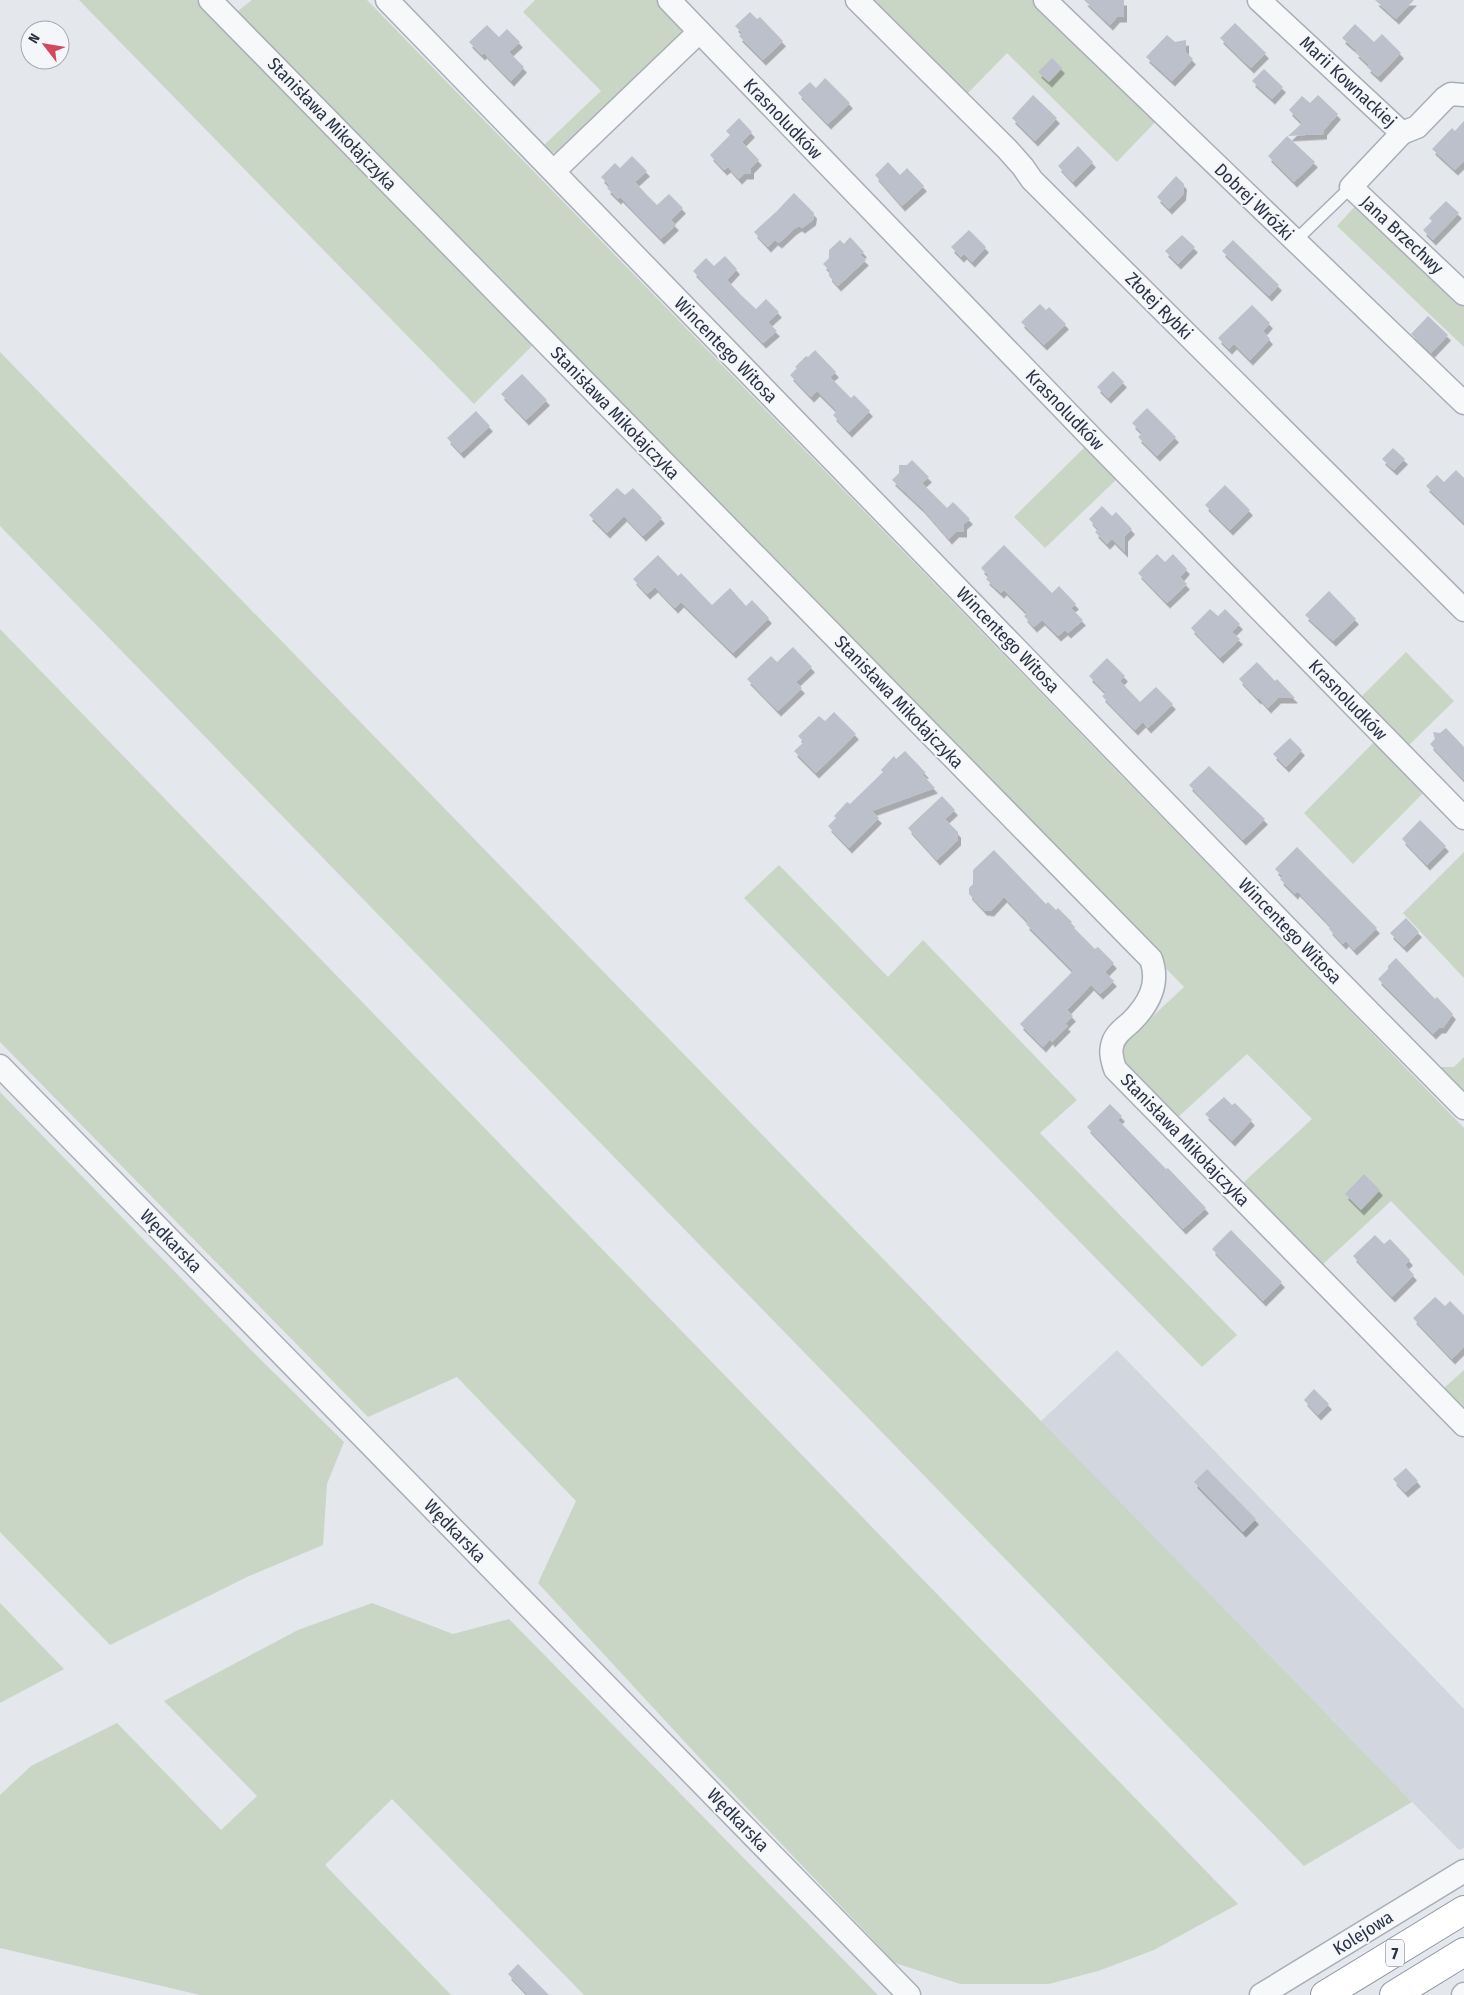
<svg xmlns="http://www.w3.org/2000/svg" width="1464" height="1995" viewBox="0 0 1464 1995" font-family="'Fira Sans Condensed',sans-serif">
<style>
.built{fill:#d2d6de}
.green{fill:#c9d6c5}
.building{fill:#bbc0ca;filter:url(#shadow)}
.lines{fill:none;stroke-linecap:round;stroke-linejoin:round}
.lane-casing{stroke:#a9aeb7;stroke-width:14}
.street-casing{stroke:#a9aeb7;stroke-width:25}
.highway-casing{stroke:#8b94a3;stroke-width:30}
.lane{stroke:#f7f8fa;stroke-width:11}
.street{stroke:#f7f8fa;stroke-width:22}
.highway{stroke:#fff;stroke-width:28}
.labels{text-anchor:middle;stroke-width:4;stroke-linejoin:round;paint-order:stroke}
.shield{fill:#f4f6f9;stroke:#676e7b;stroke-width:1}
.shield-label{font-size:16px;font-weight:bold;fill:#2b3445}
.street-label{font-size:18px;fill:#2b3445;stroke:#f4f6f9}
</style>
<defs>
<filter id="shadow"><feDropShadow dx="3" dy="5.5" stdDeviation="0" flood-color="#0004"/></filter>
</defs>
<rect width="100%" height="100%" fill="#e4e7ec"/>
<path class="built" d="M1117,1350L1464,1709V1848L1459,1850L1040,1422Z"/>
<g class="green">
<path d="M79,0H197L533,345L474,404Z"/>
<path d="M252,0H367L1464,1128V1276L1391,1201L1322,1265L1243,1183L1312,1119L1247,1054L1177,1118L1120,1058L1121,1046L1184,987L234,14Z"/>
<path d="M535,0H659L681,23V34L560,152L547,153L543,146L601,91L523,12Z"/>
<path d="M869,0H1038L1160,117L1117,162L1007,53L965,96Z"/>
<path d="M1358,203L1464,303V347L1337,226Z"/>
<path d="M0,352L1412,1802L1304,1866L0,526Z"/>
<path d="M1089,443L1120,476L1045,548L1014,517Z"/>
<path d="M0,629L1238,1904L1154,1950L1098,1971L1049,1984H960L895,1963L708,1767L538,1583L576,1501L457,1377L368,1417L0,1042Z"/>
<path d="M1406,652L1454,701L1408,746L1361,697Z"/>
<path d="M1377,739L1427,789L1353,864L1304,813Z"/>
<path d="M1464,852V978L1403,913Z"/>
<path d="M779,865L888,977L923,940L1077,1100L1040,1133L1237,1335L1202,1367L744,898Z"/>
<path d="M1464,1057V1092L1440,1067H1454Z"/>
<path d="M0,1092L250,1349L344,1442L327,1484L323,1545L247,1577L110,1645L0,1532Z"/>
<path d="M1464,1370V1410L1443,1389Z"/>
<path d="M0,1603L64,1669L0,1703Z"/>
<path d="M372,1603L453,1634L509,1619L878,1995H584L392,1799L325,1865L451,1995H200L0,1948V1795L31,1766L117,1723L221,1830L257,1796L164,1701L298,1630Z"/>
</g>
<g class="building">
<path d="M1084,0H1124V17H1117L1110,25Z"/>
<path d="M1375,0H1414L1396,19Z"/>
<path d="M750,12L757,19L760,17L783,41L763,60L739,36L742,33L735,26Z"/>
<path d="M1235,23L1266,53L1251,68L1220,38Z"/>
<path d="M1355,24L1374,42L1382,34L1401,53L1378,77L1367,67L1369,65L1355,52L1357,51L1342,38Z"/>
<path d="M487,25L499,37L507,29L520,42L509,52L524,67L511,81L484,53L482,55L469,42Z"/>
<path d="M1167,35L1175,42L1186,40V52L1193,59L1172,81L1146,57Z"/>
<path d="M1052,58L1062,68L1049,82L1038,72Z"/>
<path d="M1264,69L1283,87L1272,99L1252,81Z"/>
<path d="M825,78L850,103L828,124L798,93L810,82L816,88Z"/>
<path d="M1033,95L1057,118L1035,141L1012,118Z"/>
<path d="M1318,95L1338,114L1324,130V134L1288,136L1302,123L1289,110L1302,96L1310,103Z"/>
<path d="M739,118L752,132L742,142L759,160L751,168V174H744L739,179L728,167L724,170L710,155L730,135L726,131Z"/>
<path d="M1464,121V161L1455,170L1432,149L1452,128L1455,131Z"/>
<path d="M1287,136L1315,162L1294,182L1268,156Z"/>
<path d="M1078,146L1093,162L1073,182L1058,166Z"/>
<path d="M632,156L647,171L635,182L646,194L657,205L669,194L683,208L671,220L676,225L661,239L620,197L618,199L607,188L610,186L601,177L615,163L620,168Z"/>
<path d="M888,162L900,175L907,168L924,186L902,206L875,175Z"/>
<path d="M1176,176L1184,184L1183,195L1169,209L1157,197Z"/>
<path d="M794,193L814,213L813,220L802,228L799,226L794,229L779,243L775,240L768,247L754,232L777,211Z"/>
<path d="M1446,201L1459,213L1433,240L1423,230L1432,221L1429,218Z"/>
<path d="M969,230L986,247L972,262L964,254L961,257L951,247Z"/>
<path d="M1182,235L1195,247L1178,264L1165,251Z"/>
<path d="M850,237L864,252L860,255L866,260L838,286L829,276V270L823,264L829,258V250L840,240L844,244Z"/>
<path d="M1233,240L1279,285L1269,296L1222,251Z"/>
<path d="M725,256L737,269L727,280L741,295L756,309L766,299L779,312L768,322L777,331L763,343L693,271L706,258L714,266Z"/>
<path d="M1040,304L1046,310L1049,307L1066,324L1044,345L1021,322Z"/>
<path d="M1252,305L1270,323L1263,331L1270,339L1250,360L1234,344L1229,349L1218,338Z"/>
<path d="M1428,316L1448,335L1431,353L1411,334Z"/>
<path d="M815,350L836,372L830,377L851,398L854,395L870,411L849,432L833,415L837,411L817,391L811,397L790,375L797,368L795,367L806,356L808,357Z"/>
<path d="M1113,371L1124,382L1108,398L1097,387Z"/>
<path d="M522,374L547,400L526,420L501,394Z"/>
<path d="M1147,408L1176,437L1157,456L1138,437L1142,433L1132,423Z"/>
<path d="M476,411L490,426L461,453L447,438Z"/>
<path d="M1393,448L1405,459L1394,470L1382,459Z"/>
<path d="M912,460L929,477L922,483L947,508L953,502L970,519L964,524V532H956L949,539L922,508L892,480L899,473V465H907Z"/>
<path d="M1456,470L1464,478V523L1426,486L1437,475L1444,482Z"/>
<path d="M1225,485L1250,510L1230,530L1205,505Z"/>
<path d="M617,488L625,495L633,488L662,518L643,536L624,516L607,533L589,515Z"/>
<path d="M1102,506L1112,516L1116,512L1132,529L1125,536V552L1112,539L1107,544L1095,532L1098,529L1089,519Z"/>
<path d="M1004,545L1052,593L1059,586L1076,604L1071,608L1083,620L1068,633L1065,630L1058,636L1042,620L1034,627L1024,616L1027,613L1004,590L1001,593L986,579L989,576L981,568Z"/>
<path d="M1157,554L1165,562L1173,554L1187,569L1180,577L1187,584L1167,603L1138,573Z"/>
<path d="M658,555L678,576L681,573L712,605L730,588L746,606L752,600L769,618L733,653L681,602L675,608L655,587L647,594L633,579Z"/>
<path d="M1329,591L1356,619L1333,641L1305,615Z"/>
<path d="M1210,609L1218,616L1225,609L1240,624L1232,632L1240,639L1220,658L1191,628Z"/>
<path d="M793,647L812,667L796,682L802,688L778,711L747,679L771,656L777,662Z"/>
<path d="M1107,658L1125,676L1120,681L1140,702L1156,687L1173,704L1148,728L1143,722L1135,730L1102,696L1106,693L1089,676Z"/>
<path d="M1257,662L1275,681L1277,679L1295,698H1278L1268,708L1259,698L1258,699L1239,679Z"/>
<path d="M834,712L856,734L816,773L794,751L804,742L798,736L819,716L825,721Z"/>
<path d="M1446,728L1464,747V780L1430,744L1435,739L1433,732L1440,733Z"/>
<path d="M1290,738L1302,750L1286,767L1273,754Z"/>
<path d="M905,751L926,773L922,774L935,788L872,811L879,818L849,848L828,826L836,818L834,816L847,802L850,804L883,772L881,770L894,756L896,759Z"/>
<path d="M1209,766L1265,819L1243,840L1189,785Z"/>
<path d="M942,796L955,810L945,819L958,832V840L937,860L908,828Z"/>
<path d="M1420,820L1446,846L1427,865L1402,839Z"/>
<path d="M1297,847L1377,928L1354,950L1346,941L1343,944L1329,929L1331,927L1324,919L1297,891L1295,894L1280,879L1283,877L1275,869Z"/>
<path d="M994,850L1046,904L1048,902L1056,910L1058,908L1072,922L1070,924L1095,949L1098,947L1114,963L1105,972L1114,981L1100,994L1091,985L1067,1010L1073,1016L1065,1024L1068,1026L1052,1042L1050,1039L1043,1047L1020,1024L1073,971L1026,924L1028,922L1004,897L991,911L984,910L969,894V888L973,884V870Z"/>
<path d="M1406,918L1419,932L1404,947L1390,933Z"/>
<path d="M1396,958L1435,999L1437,997L1453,1014L1443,1028H1439L1433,1034L1378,979L1388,969V966Z"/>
<path d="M1224,1097L1232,1105L1235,1103L1252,1120L1232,1141L1205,1114Z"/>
<path d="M1110,1104L1122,1116L1118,1120L1166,1169L1168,1168L1206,1208L1183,1229L1087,1127Z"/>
<path d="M1364,1174L1380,1190L1361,1210L1345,1194Z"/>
<path d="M1231,1230L1282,1282L1263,1301L1212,1249Z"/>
<path d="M1375,1235L1384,1244L1390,1239L1410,1260L1405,1265L1414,1275L1392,1297L1353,1256Z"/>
<path d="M1435,1297L1445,1306L1450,1301L1464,1315V1347L1452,1359L1413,1318Z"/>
<path d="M1314,1389L1329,1404L1318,1415L1304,1400Z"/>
<path d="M1406,1468L1418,1481L1405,1492L1393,1479Z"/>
<path d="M1207,1469L1256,1519L1243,1532L1194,1482Z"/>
<path d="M518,1964L549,1995H528L508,1974Z"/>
</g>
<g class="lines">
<g class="lane-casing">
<path id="lane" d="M1295,241L1351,187"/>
</g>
<g class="street-casing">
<g id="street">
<path d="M210,0L1151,959C1160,984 1149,1004 1131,1022C1123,1029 1114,1035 1112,1046C1110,1054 1113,1062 1115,1069L1464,1425"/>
<path d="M387,0L1317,959L1464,1108"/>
<path d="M669,0L1087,433L1464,818"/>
<path d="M857,0L1007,149L1023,167L1032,180L1464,610"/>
<path d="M1045,0L1464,403"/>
<path d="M1259,0L1402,133L1417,127L1445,98L1451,94L1464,95"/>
<path d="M1402,133L1351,187L1464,294"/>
<path d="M554,171L699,32"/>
<path d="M0,1066L909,1995"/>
<path d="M1261,1995L1464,1871"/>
<path d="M1463,1995L1464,1994"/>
</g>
</g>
<g class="highway-casing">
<g id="highway">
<path d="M1325,1995L1464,1910"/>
<path d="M1394,1995L1464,1952"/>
</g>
</g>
<use href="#lane" class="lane"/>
<use href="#street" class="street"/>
<use href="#highway" class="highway"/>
</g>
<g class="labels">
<rect class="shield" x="1386" y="1939.5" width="18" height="27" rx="4"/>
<g class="shield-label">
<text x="1395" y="1959">7</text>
</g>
<g class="street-label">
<text transform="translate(1348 82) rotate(43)" y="6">Marii Kownackiej</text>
<text transform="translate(783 119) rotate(46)" y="6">Krasnoludków</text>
<text transform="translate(332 124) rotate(46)" y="6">Stanisława Mikołajczyka</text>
<text transform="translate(1254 202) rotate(44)" y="6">Dobrej Wróżki</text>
<text transform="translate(1402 235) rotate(43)" y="6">Jana Brzechwy</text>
<text transform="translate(1159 306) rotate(45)" y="6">Złotej Rybki</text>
<text transform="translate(726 350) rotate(46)" y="6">Wincentego Witosa</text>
<text transform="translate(1065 410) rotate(46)" y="6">Krasnoludków</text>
<text transform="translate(615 413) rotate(46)" y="6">Stanisława Mikołajczyka</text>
<text transform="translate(1008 640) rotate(46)" y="6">Wincentego Witosa</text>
<text transform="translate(1348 700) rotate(46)" y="6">Krasnoludków</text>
<text transform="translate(899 702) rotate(46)" y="6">Stanisława Mikołajczyka</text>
<text transform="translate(1290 931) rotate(46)" y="6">Wincentego Witosa</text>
<text transform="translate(1185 1140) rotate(46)" y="6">Stanisława Mikołajczyka</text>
<text transform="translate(171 1241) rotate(46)" y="6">Wędkarska</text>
<text transform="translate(455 1531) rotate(46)" y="6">Wędkarska</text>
<text transform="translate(738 1820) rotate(46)" y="6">Wędkarska</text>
<text transform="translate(1363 1933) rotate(-32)" y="6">Kolejowa</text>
</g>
</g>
<g transform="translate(45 45) rotate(301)"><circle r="24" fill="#f4f6f9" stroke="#a4a8b1"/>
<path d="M0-4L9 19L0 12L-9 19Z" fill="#d1495b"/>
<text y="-8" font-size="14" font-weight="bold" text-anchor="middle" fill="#2b3445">N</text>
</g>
</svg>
